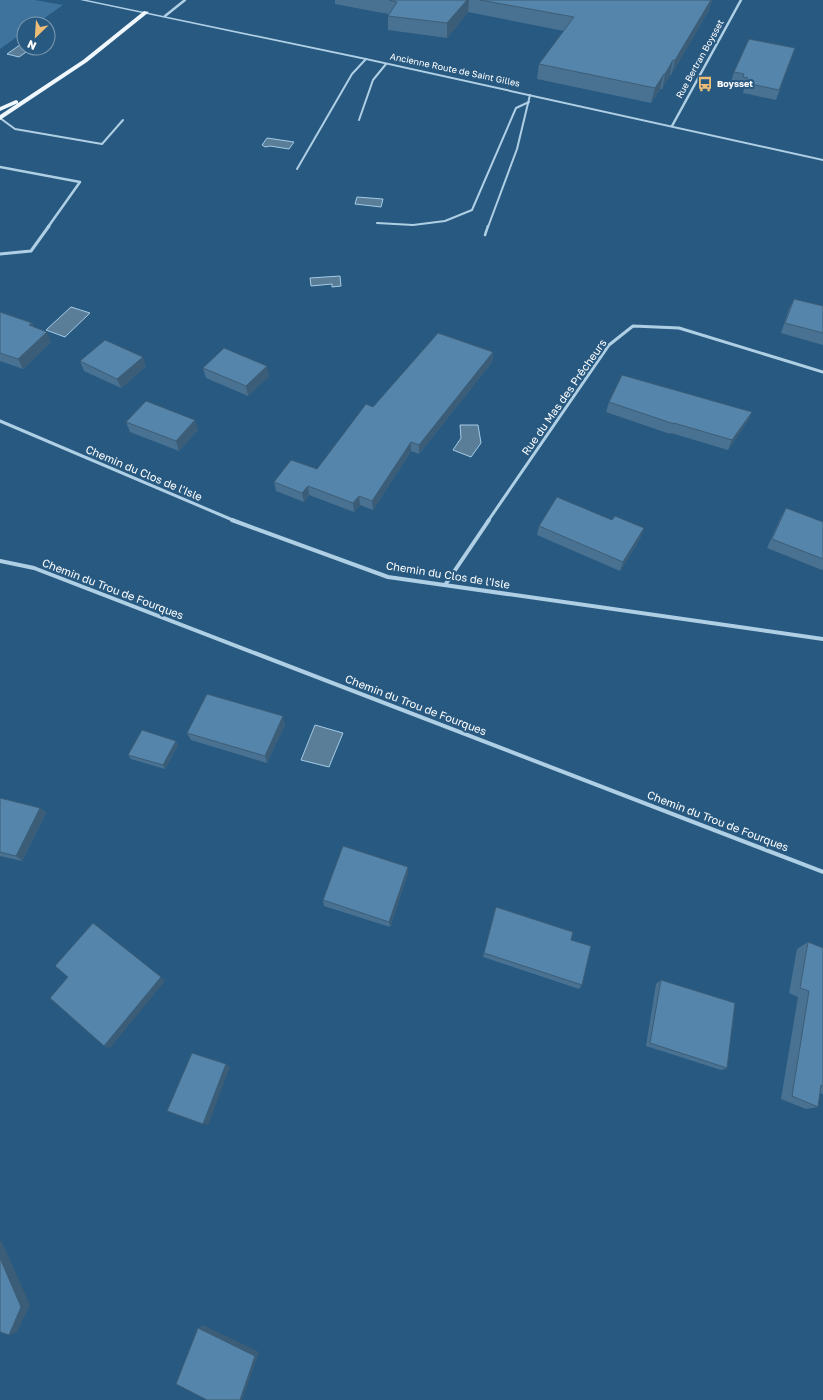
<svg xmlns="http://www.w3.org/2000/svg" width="823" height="1400" viewBox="0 0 823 1400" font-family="'Golos Text',sans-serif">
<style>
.green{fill:#3d739d}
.water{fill:#5b7e98;stroke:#a4cbe6}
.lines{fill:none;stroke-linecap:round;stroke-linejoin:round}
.service-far1{stroke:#afcfe5;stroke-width:2}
.service{stroke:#afcfe5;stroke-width:2.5}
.minor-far2{stroke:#afcfe5;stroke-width:2.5}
.minor-far1{stroke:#afcfe5;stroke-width:3}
.minor{stroke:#afcfe5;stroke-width:4}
.tertiary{fill:#afcfe5;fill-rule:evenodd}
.primary{fill:#f0f7fd;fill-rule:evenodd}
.wall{fill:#497292}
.shaded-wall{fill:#3c5d77}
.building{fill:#5585aa;stroke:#3c5d77}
.labels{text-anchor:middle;stroke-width:4;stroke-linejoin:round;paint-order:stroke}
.far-street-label{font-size:9px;fill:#fff;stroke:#285980}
.far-poi-label{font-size:9px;font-weight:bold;fill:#fff;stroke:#285980;text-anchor:start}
.street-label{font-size:11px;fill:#fff;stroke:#285980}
</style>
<rect width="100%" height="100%" fill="#285980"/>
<path class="green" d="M0,0H35L63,5L36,24H24V32L0,49Z"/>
<g class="water">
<path d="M24,42V48H32L19,57L7,54Z"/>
<path d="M267,138L294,142L289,149L270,146L265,147L262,145Z"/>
<path d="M357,197L383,199L381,207L355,204Z"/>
<path d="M340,276L341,286L332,287V284L311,286L310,278Z"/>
<path d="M71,307L90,313L65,337L46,330Z"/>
<path d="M460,425H478L481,443L471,457L453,450L461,438Z"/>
<path d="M315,725L343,733L329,767L301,760Z"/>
</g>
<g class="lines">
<g class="service-far1">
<path d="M0,118L15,129L102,144L123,120"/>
<path d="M359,120L373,80L386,64"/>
<path d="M297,169L352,74L366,59"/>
<path d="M377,223L413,225L445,221L472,210L516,108L529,102"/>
<path d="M488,227L517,149L530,95"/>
</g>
<path class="service" d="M485,235L488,226"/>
<g class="minor-far2">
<path d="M165,16L185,0"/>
<path d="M672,126L741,0"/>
<path d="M0,167L80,182L48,227"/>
</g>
<g class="minor-far1">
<path d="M0,254L31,251L49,226"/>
<path d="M0,421L235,521"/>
<path d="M488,521L609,345L633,326L679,328L823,372"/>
</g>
<g class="minor">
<path d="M232,520L388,577L823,639"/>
<path d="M0,561L34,568L823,872"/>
<path d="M445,585L489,520"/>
</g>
<path class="tertiary" d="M80,0H87L366,58L823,159V161L366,60Z"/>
<path class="primary" d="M144,11L149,12L87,62L0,120V115L18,103L0,111V107L16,100L18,101V103L83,60Z"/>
</g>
<g class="wall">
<path d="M335,0H712L709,10L671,75H670L662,89H660L651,103L537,79L539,64L564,31L468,12L447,38L388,30V14L335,4Z"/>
<path d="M795,48L776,100L743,93L744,88L740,87L741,84L731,82L734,72Z"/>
<path d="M794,299L823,306V345L781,333L789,309Z"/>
<path d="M0,312L32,323L34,327L51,342L23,369L0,361Z"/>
<path d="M493,352L492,362L419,454L411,451L373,510L360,505L354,512L309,495L304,502L276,491L274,482L317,469L373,407Z"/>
<path d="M80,361L146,366L121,388L84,371Z"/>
<path d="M203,368L269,376L248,396L206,378Z"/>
<path d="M609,402L752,412L747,422L728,450L671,433L670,434L606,412Z"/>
<path d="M126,422L198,430L179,451L130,432Z"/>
<path d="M786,508L823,522V569L822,570L767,548L781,517Z"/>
<path d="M539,526L641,537L620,571L537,535Z"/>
<path d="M285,724L267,763L191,740L187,733Z"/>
<path d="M176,741L178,745L165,769L131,759L128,755Z"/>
<path d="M0,798L40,808L46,813L22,861L0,856Z"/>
<path d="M408,873L390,927L324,906L323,900Z"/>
<path d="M496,907L582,985L579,989L483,957Z"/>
<path d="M808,942L823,948V1094L820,1093L818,1107L806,1109L781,1099L798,997L789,993L797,949Z"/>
<path d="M661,980L727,1068L721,1070L646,1046L656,984Z"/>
</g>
<g class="shaded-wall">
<path d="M467,0H469L468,12L447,38V23Z"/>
<path d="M711,0H712L709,10L671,75L675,60Z"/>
<path d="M673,60L670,75L662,89L665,74Z"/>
<path d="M664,74L660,89L651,103L655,88Z"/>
<path d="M32,323L36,333L29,325Z"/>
<path d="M47,332L51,342L23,369L18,359Z"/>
<path d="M493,352L492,362L419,454V445Z"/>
<path d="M143,357L146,366L121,388L117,379Z"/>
<path d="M267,366L269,376L248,396L246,386Z"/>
<path d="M752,412L747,422L728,450L732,440Z"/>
<path d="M195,420L198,430L179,451L176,441Z"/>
<path d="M411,442V451L373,510L372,501Z"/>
<path d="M308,486L309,495L304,502L302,493Z"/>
<path d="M359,496L360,505L354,512L353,503Z"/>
<path d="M644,528L641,537L620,571L623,562Z"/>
<path d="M283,716L285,724L267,763L265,756Z"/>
<path d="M176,741L178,745L165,769L163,765Z"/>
<path d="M40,808L46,813L22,861L16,856Z"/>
<path d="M408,867V873L390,927L389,922Z"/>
<path d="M161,977L165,981L110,1048L104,1046Z"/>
<path d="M226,1064L230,1067L208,1125L203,1124Z"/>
<path d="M0,1241L2,1242L30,1305L17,1332L9,1335L0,1258Z"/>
<path d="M203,1325L259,1352L242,1400H240L198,1328Z"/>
</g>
<g class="building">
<path d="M389,0H467L447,23L388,16L397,2Z"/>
<path d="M480,0H711L675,60H673L665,74H664L655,88L539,64L574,17Z"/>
<path d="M749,39L795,48L779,90L746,83L748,78L743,77L744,74L734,72Z"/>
<path d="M794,299L823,306V333L785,323Z"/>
<path d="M0,312L32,323L29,325L47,332L18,359L0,353Z"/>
<path d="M438,333L493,352L419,445L411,442L372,501L359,496L353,503L308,486L302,493L274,482L291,460L317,469L366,404L373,407Z"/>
<path d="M105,340L143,357L117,379L80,361Z"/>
<path d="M224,348L267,366L246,386L203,368Z"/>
<path d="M622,375L752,412L732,440L674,423V424L609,402Z"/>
<path d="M146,401L195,420L176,441L126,422Z"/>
<path d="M557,497L612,520L615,516L644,528L623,562L539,526Z"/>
<path d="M786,508L823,522V559L772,539Z"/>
<path d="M207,694L283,716L265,756L187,733Z"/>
<path d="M142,730L176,741L163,765L128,755Z"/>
<path d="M0,798L40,808L16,856L0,852Z"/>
<path d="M343,846L408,867L389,922L323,900Z"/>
<path d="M496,907L573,932L571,940L591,946L582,985L484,953Z"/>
<path d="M93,923L161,977L104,1046L50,998L68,977L55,966Z"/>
<path d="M808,942L823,948V1086L821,1085L818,1107L792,1096L809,991L800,988Z"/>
<path d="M661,980L735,1003L727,1068L650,1043Z"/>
<path d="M192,1053L226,1064L203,1124L167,1111Z"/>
<path d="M0,1258L21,1307L9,1335L0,1332Z"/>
<path d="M198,1328L255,1356L240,1400H207L176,1384Z"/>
</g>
<defs>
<g id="bus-bare" transform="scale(1.2)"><path d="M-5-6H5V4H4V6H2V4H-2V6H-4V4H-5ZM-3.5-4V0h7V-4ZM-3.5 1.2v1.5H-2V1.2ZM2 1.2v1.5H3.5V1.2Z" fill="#edbc76" stroke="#285980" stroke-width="2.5" paint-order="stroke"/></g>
</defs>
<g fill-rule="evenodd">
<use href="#bus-bare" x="705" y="84"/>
</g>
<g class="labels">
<g class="far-street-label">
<text transform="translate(700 59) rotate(-61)" y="3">Rue Bertran Boysset</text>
<text transform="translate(455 70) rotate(12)" y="3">Ancienne Route de Saint Gilles</text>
</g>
<g class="far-poi-label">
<text x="717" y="87">Boysset</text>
</g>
<g class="street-label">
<text transform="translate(564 397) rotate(-55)" y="4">Rue du Mas des Prêcheurs</text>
<text transform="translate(144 473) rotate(23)" y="4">Chemin du Clos de l'Isle</text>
<text transform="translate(448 575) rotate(9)" y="4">Chemin du Clos de l'Isle</text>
<text transform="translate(113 589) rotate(21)" y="4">Chemin du Trou de Fourques</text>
<text transform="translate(416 705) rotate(21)" y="4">Chemin du Trou de Fourques</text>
<text transform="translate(718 821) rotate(21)" y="4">Chemin du Trou de Fourques</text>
</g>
</g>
<g transform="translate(36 36) rotate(205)"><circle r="19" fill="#285980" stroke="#7e9bb3"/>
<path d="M0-3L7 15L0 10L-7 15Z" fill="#edbc76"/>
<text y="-6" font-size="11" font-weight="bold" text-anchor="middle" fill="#ffffff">N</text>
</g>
</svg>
